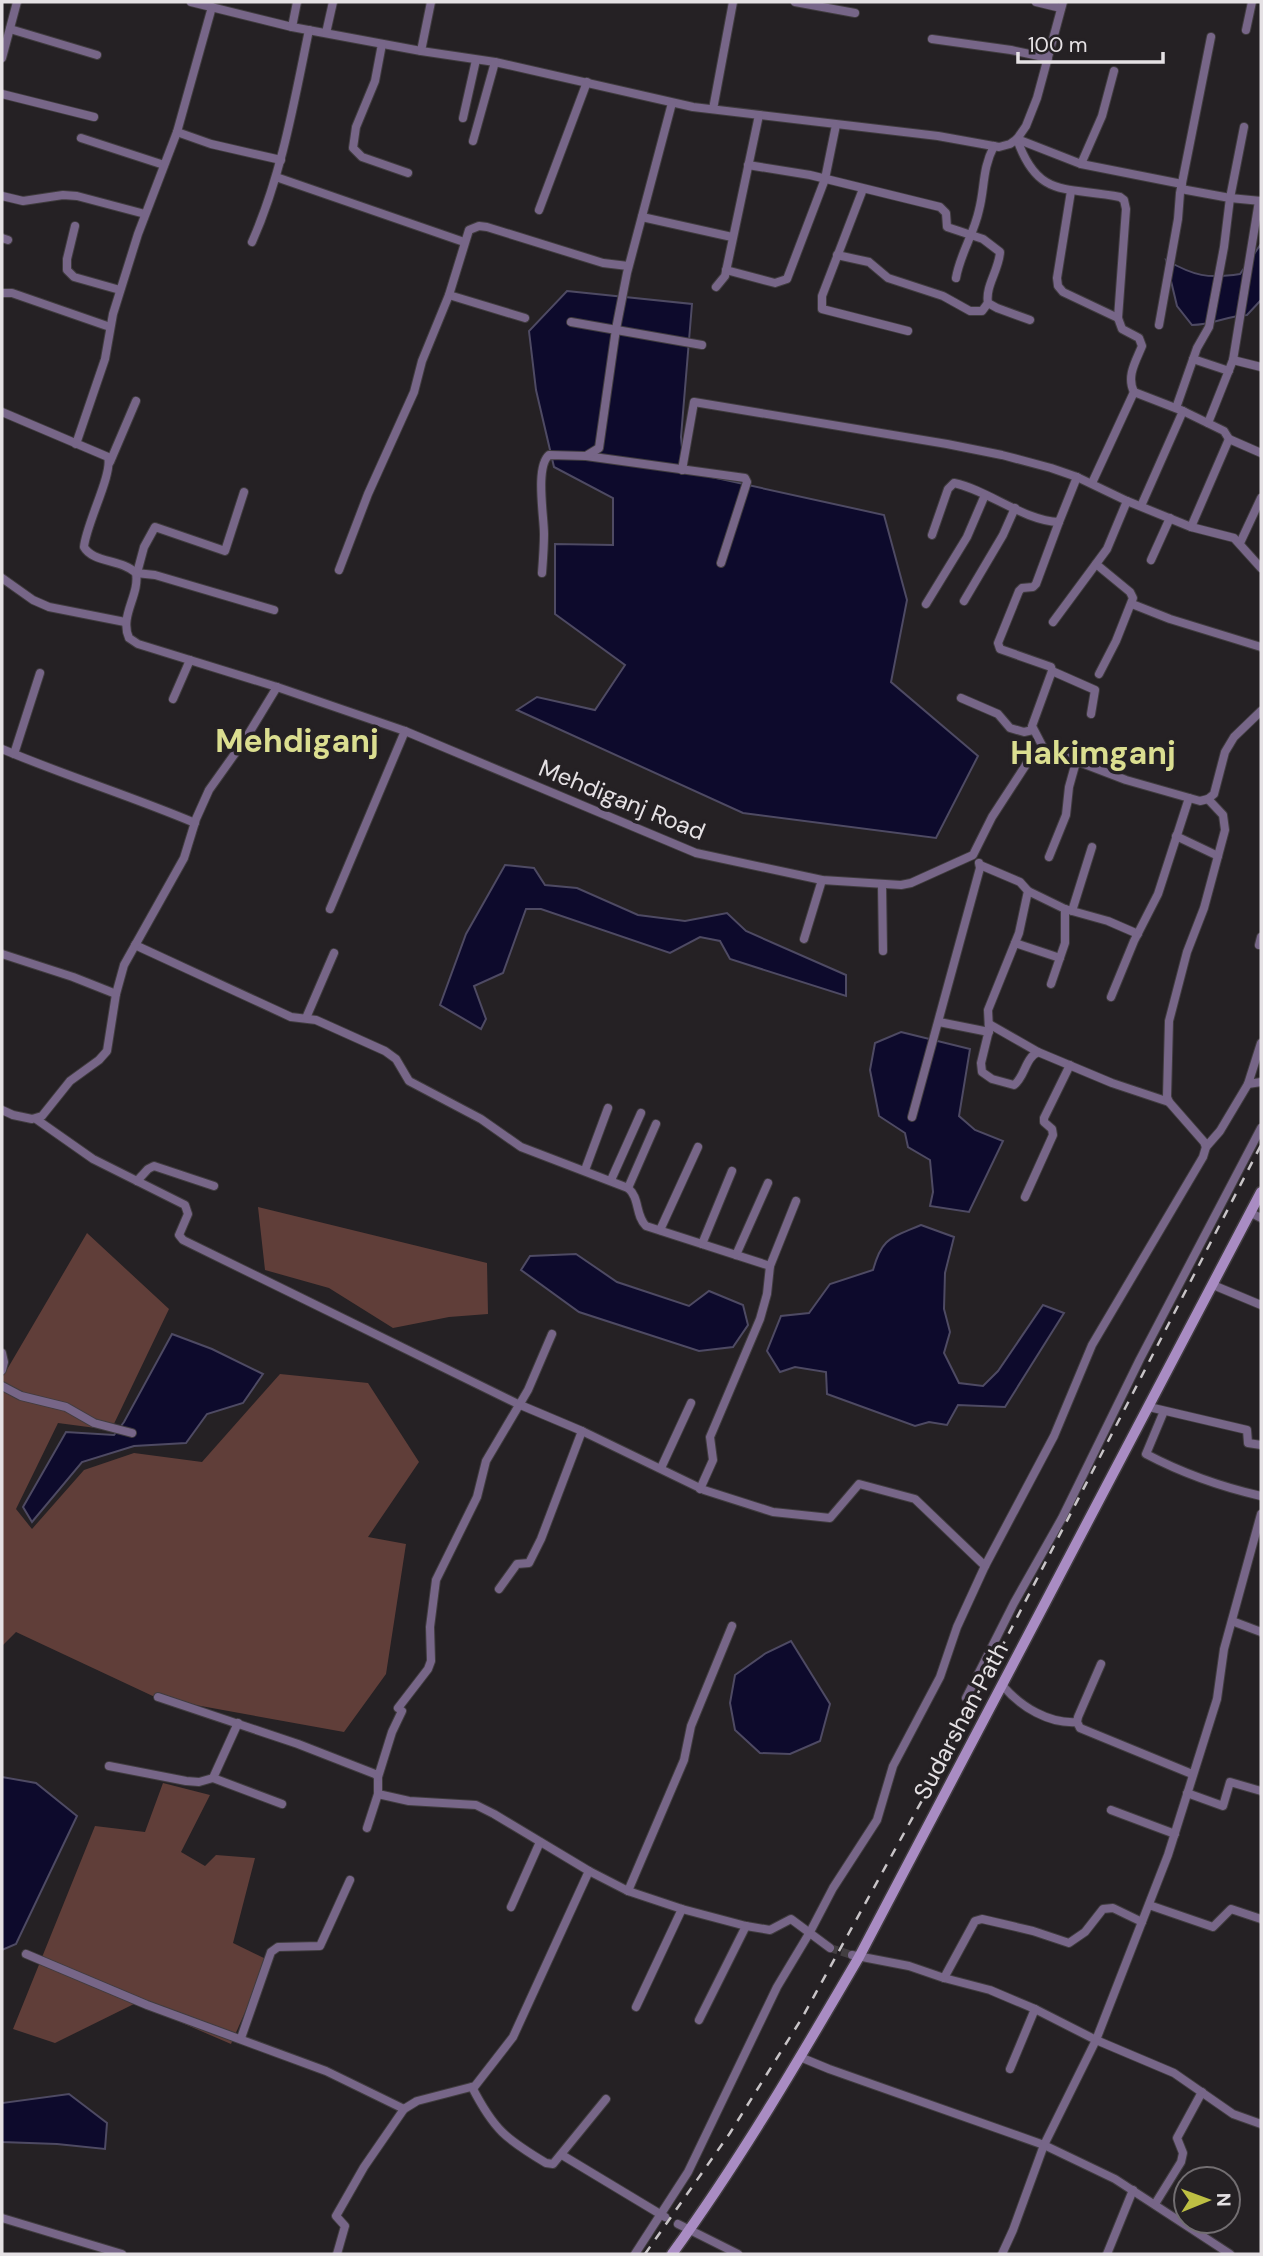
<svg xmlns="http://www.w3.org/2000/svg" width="1263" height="2256" viewBox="0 0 1263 2256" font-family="'DM Sans',sans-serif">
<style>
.green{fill:#603e39}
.water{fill:#0d0a2c;stroke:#4e4a63;stroke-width:2}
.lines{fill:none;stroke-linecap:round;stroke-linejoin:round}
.street-tunnel{stroke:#423e41;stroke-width:8;stroke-dasharray:8 4;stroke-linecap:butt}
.street-casing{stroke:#403c3f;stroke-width:10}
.secondary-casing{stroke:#403c3f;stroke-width:13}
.street{stroke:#768;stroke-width:8}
.secondary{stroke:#a98cc3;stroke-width:10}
.rail{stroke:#c8c4c7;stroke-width:2.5;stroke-dasharray:9 9;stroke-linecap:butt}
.labels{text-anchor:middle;stroke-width:7;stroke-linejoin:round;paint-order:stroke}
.street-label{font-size:24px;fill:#e5e1e4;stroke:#252124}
.district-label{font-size:32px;font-weight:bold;fill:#dbde90;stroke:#252124}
</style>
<rect width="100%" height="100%" fill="#252124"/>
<g class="green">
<path d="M258,1207L487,1263L488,1314L449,1317L393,1328L329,1288L265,1270Z"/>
<path d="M87,1233L169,1309L111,1430L58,1423L16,1509L32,1529L84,1470L134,1453L202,1462L280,1374L368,1383L419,1462L368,1537L406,1544L386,1674L344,1732L157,1698L16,1632L2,1646V1378Z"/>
<path d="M163,1783L210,1795L181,1852L205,1866L216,1855L255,1858L233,1943L268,1960L231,2044L136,2003L55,2043L13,2029L95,1826L145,1832Z"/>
</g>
<g class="water">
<path d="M1261,244V300L1247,315C1226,316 1213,325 1192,325L1177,306L1166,260C1194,276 1208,279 1240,274Z"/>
<path d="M567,291L692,304L681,437L684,471L884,515L907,600L891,682L978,756L936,838L743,813L517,710L537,697L595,710L625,665L555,614V544L613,545V498L554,467L536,390L529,331Z"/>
<path d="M505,865L534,868L545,885L577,888L638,915L685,921L727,913L746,931L846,975V996L730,959L720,941L700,937L670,953L541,909H526L503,973L474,986L486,1019L481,1029L440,1005L466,934Z"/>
<path d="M901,1032L970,1049L959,1116L975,1130L1003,1141L969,1212L930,1206L933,1192L930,1160L908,1147L905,1133L879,1116L870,1070L875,1043Z"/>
<path d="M921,1225L954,1237L945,1273L944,1309L950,1332L944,1353L959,1383L983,1386L998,1371L1043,1305L1064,1313L1005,1407L958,1405L947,1425L929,1422L915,1426L827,1394L826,1372L795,1367L780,1372L767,1351L781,1316L809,1313L830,1284L873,1270C882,1237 891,1238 921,1225Z"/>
<path d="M576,1254L617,1282L689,1306L709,1291L743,1305L748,1325L733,1347L699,1351L579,1312L521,1270L530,1256Z"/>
<path d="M172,1334L212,1349L263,1374L243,1403L207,1414L186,1443L134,1446L82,1462L32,1522L23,1507L66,1432L114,1435L124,1422Z"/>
<path d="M791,1641L830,1704L820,1741L790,1754L760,1753L735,1730L730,1703L735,1675L766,1653Z"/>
<path d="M2,1777L36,1783L77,1816L16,1944L2,1950Z"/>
<path d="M69,2094L107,2123L105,2149L57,2144L2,2142V2103Z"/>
</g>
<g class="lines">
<path class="street-tunnel" d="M830,1948L852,1955"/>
<g class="street-casing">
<g id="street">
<path d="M191,2L292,27L421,51L495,62L693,107L938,136L999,147L1010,144L1017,139L1026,126L1037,98L1063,2"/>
<path d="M795,2L855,13"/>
<path d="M1036,2L1061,8"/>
<path d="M292,27L297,2"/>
<path d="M10,29L97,55"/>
<path d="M1246,30L1252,2"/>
<path d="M326,33L333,2"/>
<path d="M932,39L1011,50L1048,58"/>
<path d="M382,44L375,81L356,127L353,148L362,157L408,173"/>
<path d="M421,51L431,2"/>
<path d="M2,58L17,2"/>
<path d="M2,94L94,117"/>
<path d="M713,109L733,2"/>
<path d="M463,118L476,60"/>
<path d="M177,132L211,144L281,160"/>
<path d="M81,138L164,165"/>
<path d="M1017,139C1038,200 1067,186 1120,197L1124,200L1126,209L1118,318L1122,329L1139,338L1142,346C1136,361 1126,376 1134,392L1183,411L1141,506"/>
<path d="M1017,139L1081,164L1102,116L1114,71"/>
<path d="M473,141L495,62"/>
<path d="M1081,164L1182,184"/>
<path d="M748,165L810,175L940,207L946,213L947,227L983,239L1000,252C999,270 985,286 988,303L997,308L1030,320"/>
<path d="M276,177L464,242"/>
<path d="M863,189L822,296V309L908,331"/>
<path d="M1181,189L1230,198L1261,201"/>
<path d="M1071,191L1057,278L1058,286L1063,292L1118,318"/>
<path d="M2,196L23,201L63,195L77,196L145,214"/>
<path d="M539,210L587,82"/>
<path d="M642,217L732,237"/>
<path d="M75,226L67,259V270L74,277L120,290"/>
<path d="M2,238L8,240"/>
<path d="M252,242C282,174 294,102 309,30"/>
<path d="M837,255L869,262L888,278L943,296L970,311H982L988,303"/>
<path d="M726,270L775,283L787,279L825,179L836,125"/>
<path d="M956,278C960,254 974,234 979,210C985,187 982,169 994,146"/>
<path d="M716,287L725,276L759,115"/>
<path d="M2,293H12L110,327"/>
<path d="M449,295L525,318"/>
<path d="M571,322L702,345"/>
<path d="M1159,325L1178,219L1180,193L1211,37"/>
<path d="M1193,359L1229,371"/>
<path d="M1233,360L1261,367"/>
<path d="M1176,408L1197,348L1209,327L1224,247L1230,198L1244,127"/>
<path d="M1183,411L1224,431L1229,439"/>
<path d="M2,412L108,457C113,474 86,524 84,547C93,563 122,559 136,573C140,595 119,616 129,638L138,644L277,687L405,731L696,853L822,880L901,885L911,883L973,855L992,817L1031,757L1045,751L1058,754L1126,780L1200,801L1208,799L1214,794L1225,752L1234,737L1261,711"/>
<path d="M1208,423L1233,360L1259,201"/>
<path d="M76,444L105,359L113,314L138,234L177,132L212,7"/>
<path d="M586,456L745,478L747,482L721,563"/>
<path d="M110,462L136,401"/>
<path d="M682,470L694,402L947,444L1002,455L1051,468L1077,477L1127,501L1191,527L1234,538L1261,568"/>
<path d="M1092,483L1134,392"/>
<path d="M1191,527L1229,439L1261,453"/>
<path d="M932,535L948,489L954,483C988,490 1024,521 1059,522L1077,477"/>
<path d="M1240,543L1261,498"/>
<path d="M1151,560L1170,518"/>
<path d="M1096,564L1130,592L1133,598L1116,641L1099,674"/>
<path d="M339,570L368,494L414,392L422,361L449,295L469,230L479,226L487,227L603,263L628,266"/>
<path d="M136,573L155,575L274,610"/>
<path d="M137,573L144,547L155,527L225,551L244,492"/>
<path d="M542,573C543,560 544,547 544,534C544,516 535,467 549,455L586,456L599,448L616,329L627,273L672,103"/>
<path d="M2,578L33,600L49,607L125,622"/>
<path d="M964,601L1003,535L1015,508"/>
<path d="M926,604L967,537L985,495"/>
<path d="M1132,604L1170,619L1261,647"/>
<path d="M1053,622L1107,549L1127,501"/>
<path d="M1052,671L1095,690L1091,714"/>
<path d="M961,698L998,714L1010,728L1024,732L1033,730"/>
<path d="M173,699L190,660"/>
<path d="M2,749C66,776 131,796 195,823"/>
<path d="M1045,751L1032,726L1052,671L1051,667L1000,649L998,643L1019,591L1022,588L1033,587L1036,584L1059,522"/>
<path d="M14,754L40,673"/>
<path d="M1176,836L1218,856"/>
<path d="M1049,857L1066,815L1069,787L1076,762"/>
<path d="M980,865L1020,882L1028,891L1019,933L988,1010L989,1030L981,1063L982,1072L992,1079L1014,1085C1025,1077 1025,1058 1038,1052L1112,1083L1169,1102"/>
<path d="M882,885L883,951"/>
<path d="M1028,891L1065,909L1108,921L1138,934"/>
<path d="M330,909L405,731"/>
<path d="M1072,911L1092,847"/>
<path d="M804,939L822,880"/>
<path d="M1015,943L1060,958"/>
<path d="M135,945L291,1017L316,1020L385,1051L396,1059L409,1081L481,1119L521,1147L628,1188C640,1198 635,1215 646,1226L770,1266"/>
<path d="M1259,945L1261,937"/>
<path d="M2,954L73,977L116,994"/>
<path d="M1051,984L1065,943V909"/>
<path d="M1111,997L1134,941L1158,894L1189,798"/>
<path d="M306,1018L334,953"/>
<path d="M939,1022L989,1032"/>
<path d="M989,1024L1038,1052"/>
<path d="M1248,1084L1261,1043"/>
<path d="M2,1110L13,1115L32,1119L42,1116L70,1081L99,1060L107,1051L116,994L124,965L184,858L196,819L209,790L246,738L277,687"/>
<path d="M912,1117L980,868L979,863"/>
<path d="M36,1119L93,1159L185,1205L188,1214L179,1235L183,1240L518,1404L582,1431L704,1490L773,1512L830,1518L859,1484L915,1499L985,1566"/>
<path d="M1206,1147L1220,1131L1248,1084L1261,1082"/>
<path d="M585,1170L608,1108"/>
<path d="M611,1180L641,1113"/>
<path d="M137,1181L148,1169L154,1166L214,1186"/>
<path d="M628,1188L656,1124"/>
<path d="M1025,1197L1053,1135L1052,1129L1044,1122V1118L1070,1065"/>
<path d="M1251,1213L1261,1218"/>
<path d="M660,1230L698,1147"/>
<path d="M702,1244L732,1171"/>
<path d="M736,1255L768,1183"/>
<path d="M1213,1285L1261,1305"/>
<path d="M2,1353L4,1362L2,1370"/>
<path d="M2,1386L21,1396L66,1407L94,1423L132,1433"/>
<path d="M1149,1407L1247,1430L1248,1443L1261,1445"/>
<path d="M1164,1411L1146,1454C1182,1473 1222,1487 1261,1496"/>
<path d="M661,1468L691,1403"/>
<path d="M700,1489L713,1460L710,1437L760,1319L767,1294L770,1266L796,1201"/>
<path d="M499,1589L517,1564L529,1563L541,1539L582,1431"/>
<path d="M1232,1621L1261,1632"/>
<path d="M1101,1664L1078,1717L1077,1722L1080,1728L1192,1774"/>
<path d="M1003,1686C1021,1707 1049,1724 1077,1722"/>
<path d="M158,1697L298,1744L375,1774L378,1777V1794L409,1801L476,1805L494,1814L589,1871"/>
<path d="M966,1698L1014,1603L1062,1518L1140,1359L1261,1128"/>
<path d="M398,1708L428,1669L431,1661L430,1627L436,1580L477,1497L486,1461L528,1390L552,1334"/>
<path d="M109,1766L186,1781L199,1782L213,1778L238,1723"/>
<path d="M378,1777L392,1732L402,1711"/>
<path d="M213,1778L282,1804"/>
<path d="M1187,1793L1223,1806L1230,1782L1261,1791"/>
<path d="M1111,1810L1175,1834"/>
<path d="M367,1828L378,1794"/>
<path d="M628,1891L684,1760L691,1726L732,1626"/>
<path d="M1149,1905L1213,1927L1231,1909L1261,1919"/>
<path d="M511,1907L540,1842"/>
<path d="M26,1954L147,2005L326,2071L404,2109"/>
<path d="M852,1955L909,1966L944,1978L990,1990L1035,2009L1096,2040L1174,2073L1233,2114L1261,2124"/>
<path d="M944,1978L975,1921L982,1919L1033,1931L1069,1943L1085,1932L1103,1909L1113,1908L1142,1922"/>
<path d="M636,2007L682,1909"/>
<path d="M699,2020L746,1926"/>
<path d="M241,2038L271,1952L278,1947L320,1946L350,1880"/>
<path d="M800,2057L829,2069L1044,2145L1115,2179L1230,2254"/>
<path d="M1010,2069L1035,2009"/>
<path d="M472,2087C494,2130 506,2139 546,2163L553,2164L606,2099"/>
<path d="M562,2155L665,2217"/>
<path d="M1155,2204L1181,2162L1183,2153L1177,2138L1202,2092"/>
<path d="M2,2218L122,2254"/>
<path d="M678,2224L738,2254"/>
<path d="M337,2254L345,2226L336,2216L364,2167L404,2109L417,2101L475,2086L513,2037L589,1871L628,1891L682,1909L746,1926L770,1930L791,1919L830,1948"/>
<path d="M635,2254L688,2172L777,1987L810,1932L833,1888L877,1820L893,1766L940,1677L957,1627L985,1566L1054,1436L1092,1345L1203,1157L1206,1147L1204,1142L1169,1102L1167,1097L1169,1021L1187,952L1204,908L1225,830L1223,815L1208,799"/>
<path d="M1002,2254L1013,2230L1044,2145L1096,2040L1168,1855L1217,1699L1224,1649L1261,1514"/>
<path d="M1107,2254L1133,2190"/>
</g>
</g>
<g class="secondary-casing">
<path id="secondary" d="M672,2254C741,2159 800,2058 859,1957L1261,1192"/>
</g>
<use href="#street" class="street"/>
<use href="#secondary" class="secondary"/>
<path class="rail" d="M645,2254L730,2133L802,2018L930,1786L1261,1145"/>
</g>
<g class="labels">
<g class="street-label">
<text transform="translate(622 800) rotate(22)" y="8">Mehdiganj Road</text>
<text transform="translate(961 1721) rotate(-62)" y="8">Sudarshan Path</text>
</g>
<g class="district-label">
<text x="297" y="752">Mehdiganj</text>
<text x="1093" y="764">Hakimganj</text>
</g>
</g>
<rect width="1263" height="2256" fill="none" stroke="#e5e1e4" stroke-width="7"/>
<g transform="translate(1207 2200) rotate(89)"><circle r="33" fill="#252124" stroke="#726e71" stroke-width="2"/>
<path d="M0-5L12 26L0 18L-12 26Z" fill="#bdbf43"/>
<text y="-10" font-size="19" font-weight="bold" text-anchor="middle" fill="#e5e1e4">N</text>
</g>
<path d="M1018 52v10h145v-10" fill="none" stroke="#e5e1e4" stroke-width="3.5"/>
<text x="1028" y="52" font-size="21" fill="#e5e1e4" stroke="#252124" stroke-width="5" paint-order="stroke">100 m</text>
</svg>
